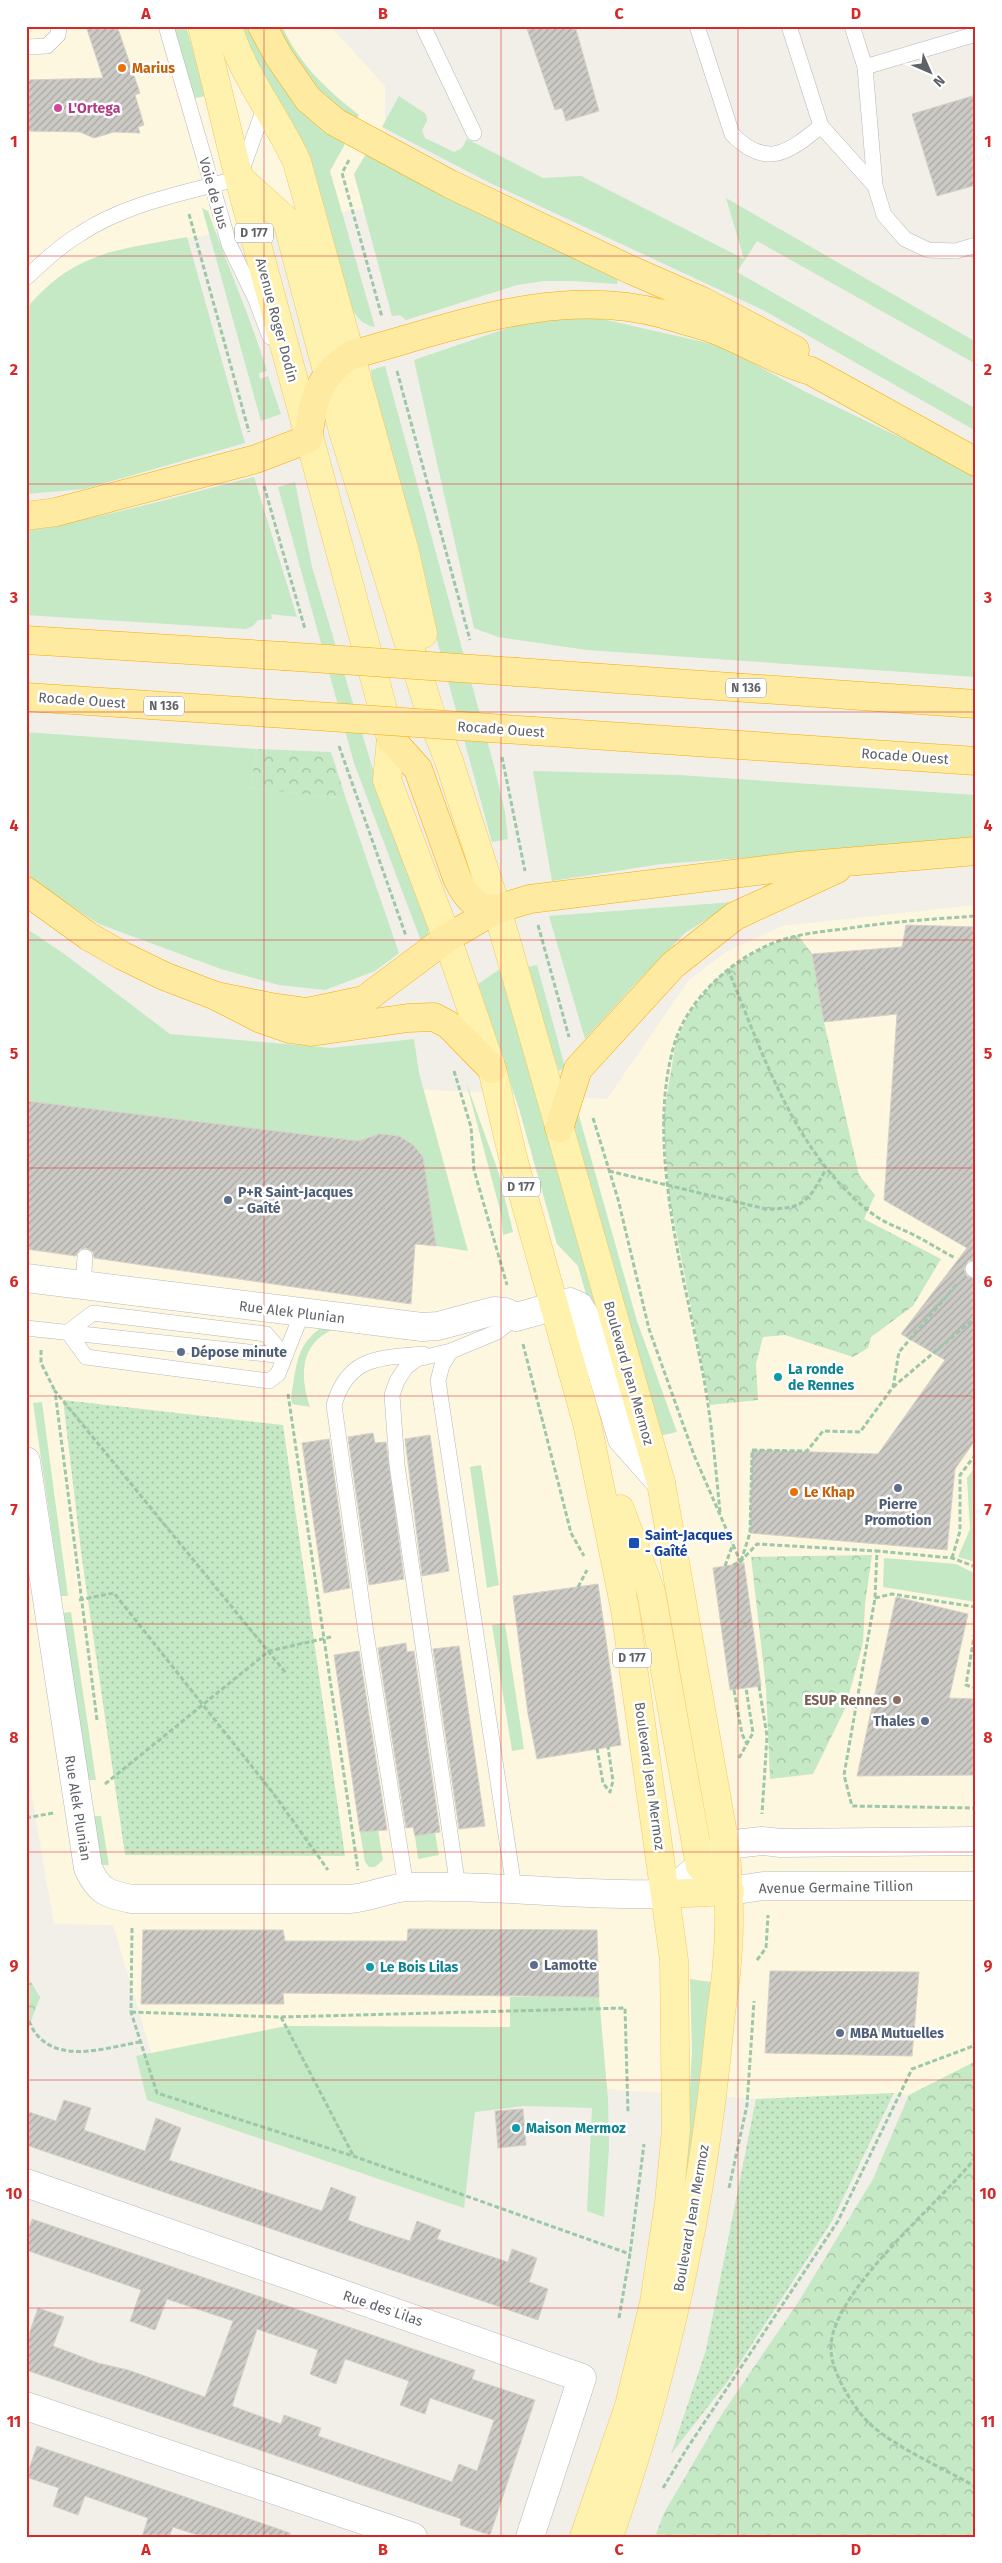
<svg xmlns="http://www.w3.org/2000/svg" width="1002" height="2563" viewBox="0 0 1002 2563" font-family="'Fira Sans',sans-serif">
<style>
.commercial{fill:#fef7e0}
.grass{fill:#c5e8c5}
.forest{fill:url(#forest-crowns)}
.park{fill:url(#park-dots)}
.building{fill:url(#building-hatch);stroke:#d6d1c6;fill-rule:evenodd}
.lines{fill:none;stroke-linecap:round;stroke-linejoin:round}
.service-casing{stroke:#b5b8bc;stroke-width:16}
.minor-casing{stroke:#b5b8bc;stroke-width:29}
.tertiary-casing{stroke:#b5b8bc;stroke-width:29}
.primary-casing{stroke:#f2c960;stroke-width:29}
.trunk-casing{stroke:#f9ab00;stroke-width:29}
.path{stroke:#9cc7a9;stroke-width:3;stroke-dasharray:5 2.5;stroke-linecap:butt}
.service{stroke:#fff;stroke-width:15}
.minor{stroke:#fff;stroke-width:28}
.tertiary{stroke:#fff;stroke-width:28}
.primary{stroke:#fff2af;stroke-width:28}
.trunk{stroke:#feeaa1;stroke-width:28}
.trunk-bridge-casing{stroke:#f9ab00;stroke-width:29;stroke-linecap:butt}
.trunk-bridge{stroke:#feeaa1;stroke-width:28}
.grid{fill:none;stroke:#d62828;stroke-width:1;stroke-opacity:0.55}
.food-dot{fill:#e8710a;stroke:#fff;stroke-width:2}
.hotel-dot{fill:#d1479c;stroke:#fff;stroke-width:2}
.service-dot{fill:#5c6f8a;stroke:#fff;stroke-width:2}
.culture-dot{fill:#0f9aa8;stroke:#fff;stroke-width:2}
.transit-dot{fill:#1a4fb4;stroke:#fff;stroke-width:2}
.education-dot{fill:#8d6e63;stroke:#fff;stroke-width:2}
.labels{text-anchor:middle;stroke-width:5;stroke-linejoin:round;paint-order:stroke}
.shield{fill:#fff;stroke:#8f9295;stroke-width:1}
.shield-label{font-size:12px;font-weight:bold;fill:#5f6368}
.food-label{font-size:14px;font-weight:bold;fill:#c56008;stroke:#fff;text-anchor:start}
.hotel-label{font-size:14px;font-weight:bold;fill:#b23c85;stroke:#fff;text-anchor:start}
.street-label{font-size:14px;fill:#5f6368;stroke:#fff}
.service-label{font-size:14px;font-weight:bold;fill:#4e5e75;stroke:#fff;text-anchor:start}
.culture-label{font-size:14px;font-weight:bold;fill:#0d838f;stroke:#fff;text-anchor:start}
.transit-label{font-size:14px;font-weight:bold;fill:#164399;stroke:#fff;text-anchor:start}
.education-label{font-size:14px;font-weight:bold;fill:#785e54;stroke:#fff;text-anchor:end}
.neatline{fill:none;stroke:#d62828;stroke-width:2}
.grid-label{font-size:16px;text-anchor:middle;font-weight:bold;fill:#d62828}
</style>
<defs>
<pattern id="forest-crowns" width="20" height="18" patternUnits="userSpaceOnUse" patternTransform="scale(1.25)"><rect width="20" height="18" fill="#c5e8c5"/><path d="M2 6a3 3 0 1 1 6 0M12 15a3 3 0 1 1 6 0" fill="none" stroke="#a3c0a4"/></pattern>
<pattern id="park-dots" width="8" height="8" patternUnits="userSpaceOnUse" patternTransform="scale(1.25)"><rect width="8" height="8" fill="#c5e8c5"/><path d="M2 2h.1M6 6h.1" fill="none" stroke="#a3c0a4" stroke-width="1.8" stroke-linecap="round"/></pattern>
<pattern id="building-hatch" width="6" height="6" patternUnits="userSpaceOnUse" patternTransform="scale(1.25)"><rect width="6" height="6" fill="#cccac5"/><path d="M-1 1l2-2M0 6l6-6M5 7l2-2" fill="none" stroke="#a9a8a4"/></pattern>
</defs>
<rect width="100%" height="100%" fill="#f1efe8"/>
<g class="commercial">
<path d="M26,26H330L385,86V205L107,252L34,300L26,309Z"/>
<path d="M976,905V2061L909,2095L894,2093L756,2099L470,2080L155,2065L113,1925L54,1924L26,1761V1059L298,1083L607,1099L689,980L726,952L782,926Z"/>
</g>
<g class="grass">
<path d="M170,26H186L206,96L190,99Z"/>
<path d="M251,26L326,132L345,144L330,171L375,327C360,324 356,316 349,303L238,31Z"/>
<path d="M273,26H282C299,64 327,90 359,115L357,118L344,113L323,98Z"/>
<path d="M399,96L426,114L427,121L422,130L425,138L454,152L462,148L467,139L543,178L581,176L744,259L726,198L976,342V364L757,241L737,272L976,409V431L763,310L488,182L382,127Z"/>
<path d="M367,152L619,275L617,284L574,281H544L517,285L406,320L400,315L392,316L354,174Z"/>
<path d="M202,208L208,211C227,265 250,316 267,371L259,373L260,379L268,376L281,414L261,421Z"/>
<path d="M187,237L245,443L84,489L26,494V309C74,251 118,250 187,237Z"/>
<path d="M543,316L602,319L721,346L804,391L926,450L976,477V677L587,650L498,637L474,628L414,360Z"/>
<path d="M385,366L494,766L505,812L508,839L492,842L367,384L372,380L371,370Z"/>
<path d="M254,477L297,617L271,614L272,619L258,620L253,626L246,629L26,615V528C103,520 179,495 254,477Z"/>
<path d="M295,482L312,567L374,773L429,930L427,937L421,941L354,763L278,487Z"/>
<path d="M26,732L257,749L250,788L346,799L399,953L375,971L325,990L279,985L221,969L99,924L26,877Z"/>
<path d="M533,771L678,775L976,795V841L661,864L552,881Z"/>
<path d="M734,902L685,933L634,985L585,1039L549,916Z"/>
<path d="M26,928L67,956L170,1034L331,1048L414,1039L419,1073L468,1251L436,1246L413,1145C392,1131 382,1133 359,1141L26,1101Z"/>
<path d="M537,965L565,1067L559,1071L525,968Z"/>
<path d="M500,969L597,1310L591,1312L578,1266L557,1244L519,1109L478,984Z"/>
<path d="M466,1082L499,1174L513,1232L503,1235L501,1214Z"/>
<path d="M576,1105L637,1321L677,1432L659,1436L575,1140L573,1118Z"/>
<path d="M331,1322L334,1329C299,1344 300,1376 310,1407L292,1404L291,1398C297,1362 296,1340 331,1322Z"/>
<path d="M42,1402L68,1596H61L33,1403Z"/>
<path d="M481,1465L499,1585L487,1588L470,1467Z"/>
<path d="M976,1466V1562L958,1557L970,1529L967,1478Z"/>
<path d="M884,1558L956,1564L976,1574V1602L883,1587Z"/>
<path d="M71,1612L96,1780H87L62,1613Z"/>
<path d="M505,1623L524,1749L512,1751L492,1625Z"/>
<path d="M93,1816H101L109,1865H100Z"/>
<path d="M378,1830L383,1860L375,1867H369L365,1862L360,1832Z"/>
<path d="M435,1833L439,1855L418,1859L415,1836Z"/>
<path d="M690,1979L711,1982L688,2181H685L692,2051Z"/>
<path d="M510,1997H599L608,2099L609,2148L604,2217L587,2211L592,2108L524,2106L475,2112L464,2208L147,2100L136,2056L286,2026L510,2027Z"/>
</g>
<g class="forest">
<path d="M257,749L331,752L346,799L250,788Z"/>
<path d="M798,935L812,954L824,1022L859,1175L875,1195L864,1219L941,1259L913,1306L871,1337L868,1348L853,1357L785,1335L763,1337L756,1364L758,1400L710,1405L669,1195L663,1119L676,1041L690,1012L713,982L728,969L764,947Z"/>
<path d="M872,1555L865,1604L863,1643L845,1709L813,1774L770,1779L766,1688L751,1557Z"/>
<path d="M26,1974L40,1997L26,2034Z"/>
<path d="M976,2061V2537H655L664,2513L722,2414L799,2301L873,2179L909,2095Z"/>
</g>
<g class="park">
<path d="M63,1400L283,1425L345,1856L125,1855L82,1559Z"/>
<path d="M894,2093L832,2221L728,2381L671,2454L706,2350L756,2099Z"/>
</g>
<g class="building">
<path d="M86,26H117L140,93L135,95L144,125L138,127L140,133L114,132L94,138L80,132L26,131V80L103,78Z"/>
<path d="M526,26H575L599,111L566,121L562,108L555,110Z"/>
<path d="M976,95V185L937,196L912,114Z"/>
<path d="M906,925L976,927V1260L968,1261L964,1269L967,1276L976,1280V1439L955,1469L947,1550L750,1533L752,1450L878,1454L945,1360L901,1334L967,1248L884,1200L897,1014L824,1022L812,954L902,947Z"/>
<path d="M26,1101L359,1141L379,1134L399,1136L413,1145L423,1157L436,1246L415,1244L411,1304L94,1258L93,1252L86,1248L80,1249L76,1256L26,1249Z"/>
<path d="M373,1433L375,1443L386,1442L404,1579L369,1585L348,1437Z"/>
<path d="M430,1435L449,1571L422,1576L405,1439Z"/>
<path d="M329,1439L350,1588L324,1593L302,1443Z"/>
<path d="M744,1563L761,1686L730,1690L713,1568Z"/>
<path d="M598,1584L621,1745L537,1759L528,1714L513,1596Z"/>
<path d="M896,1597L968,1614L949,1698L976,1699V1775L857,1776Z"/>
<path d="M406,1643L407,1652L414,1651L440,1832L415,1836L413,1827L406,1828L378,1648Z"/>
<path d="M459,1646L485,1826L459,1829L433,1649Z"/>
<path d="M359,1651L387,1830L360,1832L334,1655Z"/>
<path d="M408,1929L597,1930L599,1997L283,1993L284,2004H141L143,1930H283L285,1941H407Z"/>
<path d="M770,1971L919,1972L912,2056L765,2053Z"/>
<path d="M64,2100L91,2108L84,2130L145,2151L156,2118L181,2128L169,2160L322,2211L331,2187L356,2197L348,2220L363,2226L410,2241L417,2221L441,2230L437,2239L508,2262L512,2249L537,2258L529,2282L548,2289L538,2320L26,2145V2111L56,2121Z"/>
<path d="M523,2109L526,2145L498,2148L495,2111Z"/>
<path d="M32,2219L475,2370L472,2379L535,2400L490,2535L460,2525L461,2519L26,2370V2343L38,2308L64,2317L53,2346L98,2363L128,2370L205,2397L233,2321L167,2299L155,2330L130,2321L141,2290L26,2250V2236ZM257,2329L318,2350L310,2374L336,2384L345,2359L409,2381L400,2405L425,2414L430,2398L494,2420L477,2471L459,2464L452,2482L318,2436L321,2428L284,2415L281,2424L232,2406Z"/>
<path d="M37,2446L290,2533V2537H203L173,2527L169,2537H142L148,2518L85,2496L78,2515L53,2506L59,2488L26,2477Z"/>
</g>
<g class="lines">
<g class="service-casing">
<g id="service">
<path d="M166,26L229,244L256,300L270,337"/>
<path d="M423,26L474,133"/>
<path d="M697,26L732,134C766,169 788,153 821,126"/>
<path d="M789,26L821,126L875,186"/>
<path d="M852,26L865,67L875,186L884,215L905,239L928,250L956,251L976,245"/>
<path d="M26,47L47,46L58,35L59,26"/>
<path d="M865,67L976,34"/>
<path d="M26,278C43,262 60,246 80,234C126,203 186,193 239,178L266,103"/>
<path d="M973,1269L976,1271"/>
<path d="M83,1285L85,1257"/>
<path d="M93,1313L266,1334L285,1356L278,1374L269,1381L86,1357L68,1332Z"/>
<path d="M26,1328L285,1356L302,1313"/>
<path d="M451,1351L442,1365L438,1381L514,1888"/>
<path d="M406,1887L366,1633L334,1405C348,1356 380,1358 423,1354"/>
<path d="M458,1888L397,1465L392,1395L397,1381L406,1367L417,1359L451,1351L497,1332L516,1317"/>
</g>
</g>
<g class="minor-casing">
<g id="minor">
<path d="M26,1278L422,1327L438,1326L494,1311L505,1312L516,1317L570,1302L579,1306L585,1316L622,1439L661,1483"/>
<path d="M26,1461L88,1868C99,1892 107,1894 132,1899H349C369,1898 388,1888 408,1887C495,1884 581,1897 667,1894"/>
<path d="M26,2183L582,2378L530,2537"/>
<path d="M26,2406L413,2537"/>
</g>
</g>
<g class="tertiary-casing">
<g id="tertiary">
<path d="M730,1891L763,1886H976"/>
<path d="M667,1894L725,1845L762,1841L781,1843L976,1841"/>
</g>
</g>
<g class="primary-casing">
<g id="primary">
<path d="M202,26L239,178L391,739L387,780L447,938L492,1069L514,1162L587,1423L625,1609L674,1960L676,2130L669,2203L654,2303L629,2406L584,2537"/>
<path d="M228,26C242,75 276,116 297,162L405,552L423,634"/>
<path d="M239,178L287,221L343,431L431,715L449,761L497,909L661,1483L725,1845C729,1884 731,1922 727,1962C726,1982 722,2002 720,2022C704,2197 667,2370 609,2537"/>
<path d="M620,1509L651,1592L700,1866L730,1891"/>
<path d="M667,1894L730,1891"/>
</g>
</g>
<g class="trunk-casing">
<g id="trunk">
<path d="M262,26L279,57L308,99L335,122L450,184L631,270L702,301L795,350"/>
<path d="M26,516L56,512L256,459L308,439C313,402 316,377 351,355C452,328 557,285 663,314C678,319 695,323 710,328C745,341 775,361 811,371L976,462"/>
<path d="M26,640L283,656"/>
<path d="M517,672L976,704"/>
<path d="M26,697L301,715"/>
<path d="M534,731L976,761"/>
<path d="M391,739L418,769L457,878C466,897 475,909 497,909"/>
<path d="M26,891L88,936L123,956L164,976L216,996L261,1019L290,1029L311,1032L408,1018L434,1017L449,1025L492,1069"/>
<path d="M216,996L271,1007L307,1012L364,1000L447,938L497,909L530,899L798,866L976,851"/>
<path d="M559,1128L578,1069L673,965L735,916L837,869"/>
</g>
</g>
<g class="path">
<path d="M349,160L342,173L382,317"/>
<path d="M189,214L249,432"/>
<path d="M397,371L470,640"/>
<path d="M264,486L305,629"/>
<path d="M339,746L406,936"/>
<path d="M502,757L525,871"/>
<path d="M538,925L569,1037"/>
<path d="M728,969C764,1057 795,1155 874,1215C885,1223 899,1228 912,1234C926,1241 940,1250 955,1258"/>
<path d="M454,1071L471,1127L474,1170L507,1285"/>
<path d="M593,1118L618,1199L649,1329L694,1455L741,1563"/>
<path d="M609,1171L766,1209C804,1209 808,1202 826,1169"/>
<path d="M523,1344L571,1533L584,1556"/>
<path d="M41,1350V1363L55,1391"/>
<path d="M893,1387L976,1317"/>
<path d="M288,1394L358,1870"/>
<path d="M720,1512C715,1462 711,1413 701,1364C682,1266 645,1140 675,1042C688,1001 726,965 764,947C789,935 816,932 844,929C888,922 932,919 976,916"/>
<path d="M952,1558L960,1531V1475L976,1454"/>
<path d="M741,1561L750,1533L752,1450L807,1451L823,1431L860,1432L893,1387L899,1352L958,1283"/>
<path d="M733,1565L741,1561L757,1544L877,1551"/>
<path d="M725,1566L733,1544"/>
<path d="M976,1567L952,1558L877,1551L875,1598L844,1775L852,1806L976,1808"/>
<path d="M578,1587L587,1570"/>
<path d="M875,1598L892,1594L976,1607"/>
<path d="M79,1600L114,1593L273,1793L328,1870"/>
<path d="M745,1622V1628"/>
<path d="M976,1625L966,1685L976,1688"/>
<path d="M759,1686L767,1736L762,1814"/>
<path d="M734,1690L742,1734L747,1744"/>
<path d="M97,1720L55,1391L286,1673"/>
<path d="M597,1748L603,1783L610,1792L613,1781L608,1747"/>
<path d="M739,1758L753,1733L746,1688"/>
<path d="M105,1784L269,1651L331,1637"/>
<path d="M26,1818L53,1813"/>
<path d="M132,1928L131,2012L157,2093L353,2156L630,2254"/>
<path d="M757,1960L766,1948L768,1915"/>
<path d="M131,2012L281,2017L625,2008L628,2113"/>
<path d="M26,2014C29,2020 32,2030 37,2035C62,2064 108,2047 140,2042"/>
<path d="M281,2017L353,2155"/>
<path d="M976,2157C939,2204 835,2288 831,2345C830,2361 838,2378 846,2392C854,2406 864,2420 877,2430C907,2453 943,2468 976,2487"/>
<path d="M729,2188L747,2105L754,2001"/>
<path d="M619,2318L630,2254L644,2144"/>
<path d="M663,2488L686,2450L838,2221L912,2069L976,2045"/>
</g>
<use href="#service" class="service"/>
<use href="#minor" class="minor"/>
<use href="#tertiary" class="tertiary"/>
<use href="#primary" class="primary"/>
<use href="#trunk" class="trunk"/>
<g class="trunk-bridge-casing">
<g id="trunk-bridge">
<path d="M283,656L517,672"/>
<path d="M301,715L534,731"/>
</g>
</g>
<use href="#trunk-bridge" class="trunk-bridge"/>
</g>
<path class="grid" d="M264,26V2537M501,26V2537M738,26V2537M26,256H976M26,484H976M26,712H976M26,940H976M26,1168H976M26,1396H976M26,1624H976M26,1852H976M26,2080H976M26,2308H976"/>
<g class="food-dot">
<circle cx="122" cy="68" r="5"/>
<circle cx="794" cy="1492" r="5"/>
</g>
<circle class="hotel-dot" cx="58" cy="108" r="5"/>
<g class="service-dot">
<circle cx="228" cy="1200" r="5"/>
<circle cx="181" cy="1352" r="5"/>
<circle cx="898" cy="1488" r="5"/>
<circle cx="925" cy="1721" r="5"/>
<circle cx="534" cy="1965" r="5"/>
<circle cx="840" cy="2033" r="5"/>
</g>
<g class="culture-dot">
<circle cx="778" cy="1377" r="5"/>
<circle cx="370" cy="1967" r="5"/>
<circle cx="516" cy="2128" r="5"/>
</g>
<rect class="transit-dot" x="628" y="1537" width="12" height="12" rx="2.5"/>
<circle class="education-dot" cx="897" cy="1700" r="5"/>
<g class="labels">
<g class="shield">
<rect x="235" y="223.5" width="38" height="19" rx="4"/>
<rect x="726" y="678.5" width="40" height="19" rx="4"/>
<rect x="144" y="696.5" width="40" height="19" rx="4"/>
<rect x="502" y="1177.5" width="38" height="19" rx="4"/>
<rect x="613" y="1648.5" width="38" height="19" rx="4"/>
</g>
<g class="shield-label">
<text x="254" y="237">D 177</text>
<text x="746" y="692">N 136</text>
<text x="164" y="710">N 136</text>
<text x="521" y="1191">D 177</text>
<text x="632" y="1662">D 177</text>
</g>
<g class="food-label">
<text x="132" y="73">Marius</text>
<text x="804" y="1497">Le Khap</text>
</g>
<g class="hotel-label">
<text x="68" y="113">L'Ortega</text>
</g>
<g class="street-label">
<text transform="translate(214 193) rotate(74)" y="5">Voie de bus</text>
<text transform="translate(277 320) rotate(75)" y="5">Avenue Roger Dodin</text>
<text transform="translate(82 700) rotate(4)" y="5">Rocade Ouest</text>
<text transform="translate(501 729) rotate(4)" y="5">Rocade Ouest</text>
<text transform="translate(905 756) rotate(4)" y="5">Rocade Ouest</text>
<text transform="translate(292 1312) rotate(7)" y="5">Rue Alek Plunian</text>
<text transform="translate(629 1373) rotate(74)" y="5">Boulevard Jean Mermoz</text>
<text transform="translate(650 1776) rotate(82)" y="5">Boulevard Jean Mermoz</text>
<text transform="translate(78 1808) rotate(81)" y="5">Rue Alek Plunian</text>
<text transform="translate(836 1887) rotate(-1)" y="5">Avenue Germaine Tillion</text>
<text transform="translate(691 2218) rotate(-80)" y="5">Boulevard Jean Mermoz</text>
<text transform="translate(383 2308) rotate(19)" y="5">Rue des Lilas</text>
</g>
<g class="service-label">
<text x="238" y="1197">P+R Saint-Jacques<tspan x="238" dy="16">- Gaîté</tspan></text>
<text x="191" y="1357">Dépose minute</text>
<text x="898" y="1509" text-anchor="middle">Pierre<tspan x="898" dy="16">Promotion</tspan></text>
<text x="915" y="1726" text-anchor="end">Thales</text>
<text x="544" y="1970">Lamotte</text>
<text x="850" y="2038">MBA Mutuelles</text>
</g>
<g class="culture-label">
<text x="788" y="1374">La ronde<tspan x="788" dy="16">de Rennes</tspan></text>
<text x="380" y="1972">Le Bois Lilas</text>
<text x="526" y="2133">Maison Mermoz</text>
</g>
<g class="transit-label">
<text x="645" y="1540">Saint-Jacques<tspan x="645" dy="16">- Gaîté</tspan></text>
</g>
<g class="education-label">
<text x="887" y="1705">ESUP Rennes</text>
</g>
</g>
<rect width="1002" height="2563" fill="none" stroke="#ffffff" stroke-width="55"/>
<g transform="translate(930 72) rotate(135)" stroke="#ffffff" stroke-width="4" paint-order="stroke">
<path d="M0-4L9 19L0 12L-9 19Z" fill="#5f6368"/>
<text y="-8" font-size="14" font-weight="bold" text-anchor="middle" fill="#5f6368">N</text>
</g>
<rect x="28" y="28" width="946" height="2508" class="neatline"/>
<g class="grid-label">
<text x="146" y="19">A</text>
<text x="383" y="19">B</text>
<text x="619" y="19">C</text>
<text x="856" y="19">D</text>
<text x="14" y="147">1</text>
<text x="988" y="147">1</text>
<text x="14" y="375">2</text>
<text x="988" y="375">2</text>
<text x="14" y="603">3</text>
<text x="988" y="603">3</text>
<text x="14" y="831">4</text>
<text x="988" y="831">4</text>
<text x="14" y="1059">5</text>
<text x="988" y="1059">5</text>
<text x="14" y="1287">6</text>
<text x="988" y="1287">6</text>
<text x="14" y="1515">7</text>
<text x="988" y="1515">7</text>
<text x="14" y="1743">8</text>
<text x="988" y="1743">8</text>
<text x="14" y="1971">9</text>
<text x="988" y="1971">9</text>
<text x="14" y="2199">10</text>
<text x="988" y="2199">10</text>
<text x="14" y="2427">11</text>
<text x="988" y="2427">11</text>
<text x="146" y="2555">A</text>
<text x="383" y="2555">B</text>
<text x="619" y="2555">C</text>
<text x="856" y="2555">D</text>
</g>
</svg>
